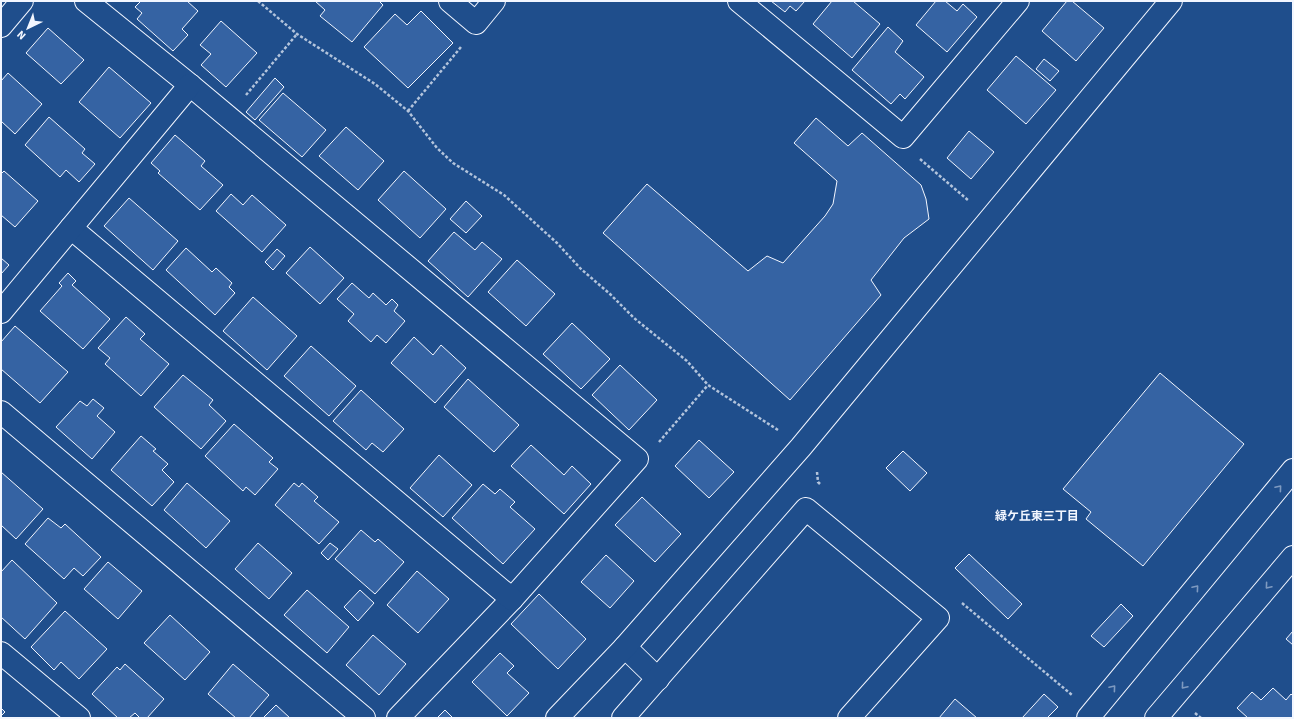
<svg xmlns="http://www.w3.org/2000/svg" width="1294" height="719" viewBox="0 0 1294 719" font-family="'Source Sans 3','Noto Sans JP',sans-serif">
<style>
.building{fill:#3563a3;stroke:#f2f6ff}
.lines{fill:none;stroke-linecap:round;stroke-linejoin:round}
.minor-casing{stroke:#f2f6ff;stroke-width:24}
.tertiary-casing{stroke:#f2f6ff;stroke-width:24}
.path{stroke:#b3c4dc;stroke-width:2.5;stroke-dasharray:3 2;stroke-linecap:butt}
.minor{stroke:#1f4e8c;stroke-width:22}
.tertiary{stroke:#1f4e8c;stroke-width:22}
.oneway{stroke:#7e9ac0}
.labels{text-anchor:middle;stroke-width:3;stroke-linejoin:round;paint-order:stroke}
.neighbourhood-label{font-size:12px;font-weight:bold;fill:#f2f6ff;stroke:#1f4e8c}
</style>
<rect width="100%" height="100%" fill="#1f4e8c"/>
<g class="building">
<path d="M141,1H187L198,11L182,29L188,35L173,51L137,19L142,13L135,7Z"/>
<path d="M315,1H379L383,5L352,42L320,16L325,10Z"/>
<path d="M771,1H805L796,11L790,6L785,12Z"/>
<path d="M832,1H853L880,24L852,58L813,24Z"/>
<path d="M936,1H945L957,11L963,4L977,17L947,52L916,25Z"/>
<path d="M1067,1H1072L1104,28L1076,61L1042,31Z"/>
<path d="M421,11L453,43L408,88L364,47L395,14L407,25Z"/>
<path d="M221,21L257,53L226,87L201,65L211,54L200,45Z"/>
<path d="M888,27L903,41L895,52L924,77L905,99L900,94L891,104L852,70Z"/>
<path d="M48,28L84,60L61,84L26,53Z"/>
<path d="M1016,56L1056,90L1026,124L987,90Z"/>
<path d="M1044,59L1059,71L1050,81L1036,69Z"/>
<path d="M109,67L151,103L120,138L79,102Z"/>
<path d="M8,73L42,104L15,134L1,121V81Z"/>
<path d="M275,78L284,87L255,120L246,112Z"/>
<path d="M283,93L326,130L302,157L259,120Z"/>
<path d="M49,117L85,149L82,153L95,164L79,182L66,170L60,177L25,145Z"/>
<path d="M816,118L848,146L862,133L921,185L926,199L929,219L904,238L871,280L881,295L790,400L603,233L647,184L748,271L767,256L783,263L825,216L833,204L837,181L794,143Z"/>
<path d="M346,127L384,161L358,190L319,156Z"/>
<path d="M969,131L994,152L971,179L947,158Z"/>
<path d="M175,135L205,161L201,166L223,185L200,210L158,173L160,171L151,163Z"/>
<path d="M4,171L38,201L15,227L1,215V174Z"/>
<path d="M404,171L446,209L420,238L378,200Z"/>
<path d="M231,194L243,205L252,195L286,225L262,252L216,211Z"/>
<path d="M129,198L178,241L153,270L104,226Z"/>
<path d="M466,201L482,216L466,233L450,219Z"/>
<path d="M454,232L475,250L482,242L502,259L468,297L428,261Z"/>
<path d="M310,247L344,278L320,304L286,273Z"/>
<path d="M186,248L212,272L216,268L232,283L229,287L235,293L215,315L166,270Z"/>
<path d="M277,249L285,256L273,270L265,262Z"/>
<path d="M1,258L9,265L1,274Z"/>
<path d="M517,260L555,294L526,326L488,292Z"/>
<path d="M68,273L76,281L72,285L110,319L83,349L40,311L62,286L59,283Z"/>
<path d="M352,283L369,298L373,293L386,305L392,299L398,305L394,311L405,321L386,343L377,335L371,342L348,321L354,314L337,299Z"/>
<path d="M253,297L297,336L267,370L223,331Z"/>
<path d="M126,317L145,334L140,339L169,364L141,396L105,364L110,358L98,348Z"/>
<path d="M572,323L610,359L581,389L543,354Z"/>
<path d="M15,326L68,372L40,403L1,369V342Z"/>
<path d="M414,337L433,355L441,345L466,368L435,403L391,363Z"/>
<path d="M311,346L356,386L329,416L284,376Z"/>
<path d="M620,365L657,400L629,430L592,395Z"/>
<path d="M1160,373L1244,444L1143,566L1086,519L1091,512L1063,489Z"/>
<path d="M183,375L213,400L209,405L226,421L201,449L154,407Z"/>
<path d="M468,379L519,425L494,452L444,407Z"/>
<path d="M361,390L404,429L383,452L372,443L366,450L333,421Z"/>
<path d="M93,399L104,408L97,416L115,432L92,459L56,427L80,401L87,406Z"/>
<path d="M234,424L273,458L269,462L278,469L255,495L246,487L243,491L205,456Z"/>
<path d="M141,436L156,449L153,451L168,464L162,470L174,482L152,506L111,470Z"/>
<path d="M699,440L734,472L709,498L675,466Z"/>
<path d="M531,445L564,475L572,466L591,484L564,514L511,466Z"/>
<path d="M903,451L927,473L910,491L886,468Z"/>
<path d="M439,455L472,485L443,517L410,488Z"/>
<path d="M1,472L43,509L16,539L1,525Z"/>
<path d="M187,483L230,521L206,548L164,510Z"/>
<path d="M294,483L299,487L302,483L318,497L314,501L339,522L319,544L275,505Z"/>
<path d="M483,484L495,494L500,489L515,502L510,507L535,529L503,564L452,518Z"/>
<path d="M642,497L681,534L655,562L615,525Z"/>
<path d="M48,518L61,528L65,524L101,557L83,576L74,568L64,579L25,544Z"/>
<path d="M361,530L375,542L378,539L404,562L375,594L335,559Z"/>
<path d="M258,543L292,573L269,599L235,569Z"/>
<path d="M330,543L338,549L328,560L321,553Z"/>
<path d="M969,554L1022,604L1008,619L955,568Z"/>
<path d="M606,555L634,581L610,608L581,582Z"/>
<path d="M12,560L57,603L25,639L1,617V572Z"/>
<path d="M108,562L142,591L118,619L84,589Z"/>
<path d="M417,571L449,599L418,633L387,605Z"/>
<path d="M307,590L349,627L327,653L284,615Z"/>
<path d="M360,590L374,603L358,621L344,607Z"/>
<path d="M539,594L586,639L558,669L511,624Z"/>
<path d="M1121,604L1133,616L1104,647L1091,636Z"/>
<path d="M65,611L107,649L79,679L61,662L54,670L31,647Z"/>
<path d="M170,615L210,652L185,680L144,643Z"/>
<path d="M1293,631V645L1286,639Z"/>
<path d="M373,635L406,664L379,695L346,665Z"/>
<path d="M500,653L514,666L507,673L529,693L507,716L472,682Z"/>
<path d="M125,664L164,699L147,718H140L135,713L129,718H118L92,694L117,667L120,670Z"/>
<path d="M233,664L269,695L249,718H236L208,694Z"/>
<path d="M1273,688L1286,700L1291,694L1293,696V718H1248L1237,708L1252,692L1261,700Z"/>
<path d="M1044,694L1058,707L1047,718H1022Z"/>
<path d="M955,699L977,718H939Z"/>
<path d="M276,705L290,718H263Z"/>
<path d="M1,708L5,712L1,716Z"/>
<path d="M445,710L453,718H437Z"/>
</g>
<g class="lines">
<g class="minor-casing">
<g id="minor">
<path d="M86,1L190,85L637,459L512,599L398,718"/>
<path d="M450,1L476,23L494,1"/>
<path d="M739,1L903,137L1018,1"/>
<path d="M1,26L22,1"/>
<path d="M71,228L512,599"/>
<path d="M1,312L190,85"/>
<path d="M1,412L364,718"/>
<path d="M625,647L658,679"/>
<path d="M1,653L79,718"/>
<path d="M623,718L806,509L938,618L849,718"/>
</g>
</g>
<g class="tertiary-casing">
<g id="tertiary">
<path d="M557,718L625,647L801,447L1171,1"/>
<path d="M1088,718L1293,470"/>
<path d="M1156,718L1293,557"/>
</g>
</g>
<g class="path">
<path d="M258,1L297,34L375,84L408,111L437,148L453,163L504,195L557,243L581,269L610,294L634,318L687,361L708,385L778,430"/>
<path d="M246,95L297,34"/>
<path d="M408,111L461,47"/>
<path d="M920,159L969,201"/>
<path d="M659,442L708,385"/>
<path d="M817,472L818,482L820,484"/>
<path d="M962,603L1072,695"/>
<path d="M1195,713L1201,718"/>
</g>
<use href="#minor" class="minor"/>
<use href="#tertiary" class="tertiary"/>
</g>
<defs><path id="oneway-chevron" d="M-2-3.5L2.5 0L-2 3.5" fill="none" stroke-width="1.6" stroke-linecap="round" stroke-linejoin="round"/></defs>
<g class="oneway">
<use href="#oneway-chevron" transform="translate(1279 488) rotate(-50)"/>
<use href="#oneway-chevron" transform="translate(1268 586) rotate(130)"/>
<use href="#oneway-chevron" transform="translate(1196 588) rotate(-50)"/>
<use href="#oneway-chevron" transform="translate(1184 686) rotate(130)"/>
<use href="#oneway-chevron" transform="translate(1113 688) rotate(-50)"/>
</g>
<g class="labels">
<g class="neighbourhood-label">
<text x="1037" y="520">緑ケ丘東三丁目</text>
</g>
</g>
<rect width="1294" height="719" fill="none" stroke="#f2f6ff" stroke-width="4"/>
<g transform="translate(28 28) rotate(223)" stroke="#1f4e8c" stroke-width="3" paint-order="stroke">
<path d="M0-3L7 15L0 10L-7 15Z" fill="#f2f6ff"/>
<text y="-6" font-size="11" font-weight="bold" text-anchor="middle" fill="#f2f6ff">N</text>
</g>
</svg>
